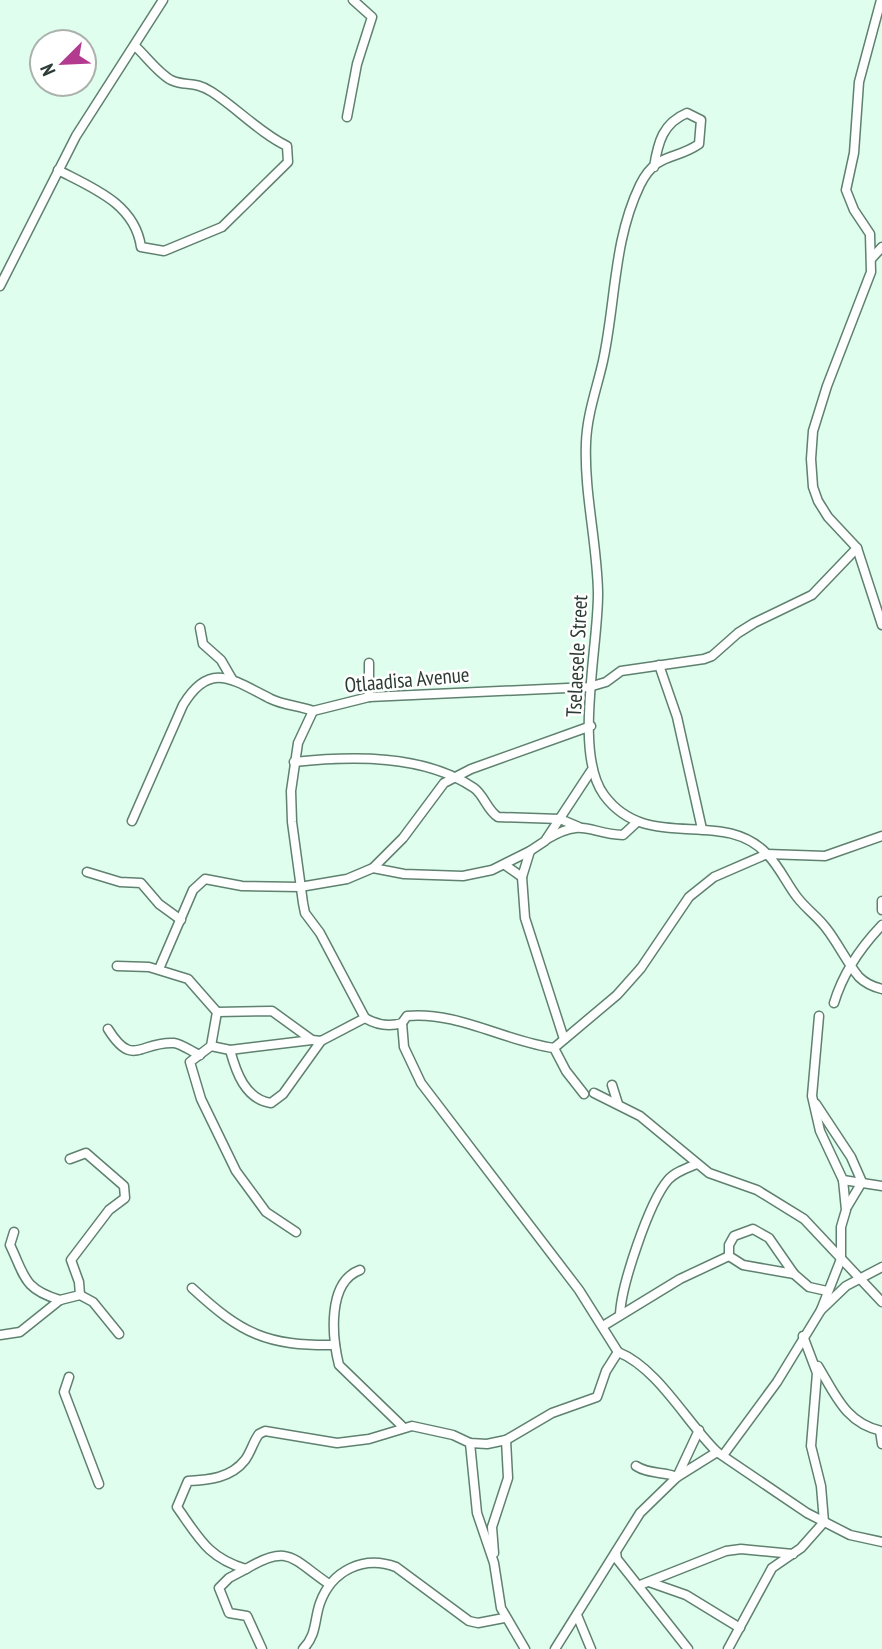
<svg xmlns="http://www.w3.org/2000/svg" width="882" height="1649" viewBox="0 0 882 1649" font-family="'PT Sans Narrow',sans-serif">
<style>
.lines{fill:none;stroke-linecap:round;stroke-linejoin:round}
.street-casing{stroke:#5f816f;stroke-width:11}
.street{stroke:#fff;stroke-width:8}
.labels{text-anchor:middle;stroke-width:5;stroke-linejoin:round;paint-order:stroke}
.street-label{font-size:21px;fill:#2c3b33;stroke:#fff}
</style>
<rect width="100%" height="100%" fill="#e0feee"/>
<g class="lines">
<g class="street-casing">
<g id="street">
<path d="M881,0L859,82L854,153L846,190L854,210L870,234L871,272L827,386L813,431L811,459L813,487L818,501L828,517L857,548L882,625"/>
<path d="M347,117L357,64L372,17L353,0"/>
<path d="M654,167C658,142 663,123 687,113L701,120L699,144C675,161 657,151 640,185C613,241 616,301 603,361C597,388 587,414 586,443C584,493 597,542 598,592C599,644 573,753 604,795C648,855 722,806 767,854C779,866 787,884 797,897C806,909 818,917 826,928C838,943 847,963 859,977C865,983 874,987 882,989"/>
<path d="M58,170C93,188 135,204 141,247L164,251L222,227L288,162L287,146C260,133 238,109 212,92C194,80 185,87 171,80C158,73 146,56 135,46"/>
<path d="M872,258L882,247"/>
<path d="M0,286L76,136L163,0"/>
<path d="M857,548L812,595L754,623L738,633L712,656L704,659L621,671L606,682L589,687L369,697L313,711L298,743L291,791L292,822L303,903L305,913L320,933L365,1018C377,1025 389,1027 402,1023L407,1016C457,1011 504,1041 554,1048L617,995L641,968L689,897L714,877L767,854L825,856L882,836"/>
<path d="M200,628L203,644L221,660L232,679"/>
<path d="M369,663V697"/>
<path d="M659,665L677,717L702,829"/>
<path d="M294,762C351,756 424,754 474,788C484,795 487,810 498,817L560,819L579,827"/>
<path d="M132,821L183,705C210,660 233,680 271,699C283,705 300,706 313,711"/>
<path d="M547,839C584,817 589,834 623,835L636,823"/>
<path d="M505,865L522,877"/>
<path d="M373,868L403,838L444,783L471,769L591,726"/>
<path d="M87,872L120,882L141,883L159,904L181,920"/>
<path d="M882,901V910"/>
<path d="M117,966L149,967L188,979L217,1012L211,1046L190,1062L201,1099L236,1171L266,1212L296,1232"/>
<path d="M159,969L193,890L205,879L242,886L300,887L347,879L373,868L404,874L463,876L492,870L530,851"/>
<path d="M834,1003C843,973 861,947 882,925"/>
<path d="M217,1012L272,1011L312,1040L321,1041L365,1018"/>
<path d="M819,1016L812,1096L820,1131L843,1180L846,1210L841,1227V1259L821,1310"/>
<path d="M402,1023L404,1047L421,1083L579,1290L618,1352C658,1368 687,1423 717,1452"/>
<path d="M108,1029C133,1069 140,1041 174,1043C182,1044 192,1052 200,1055"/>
<path d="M564,1039L525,918L522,877L530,851L545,841L591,771"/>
<path d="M211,1046L230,1050L312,1040"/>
<path d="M554,1048L566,1071L584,1094"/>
<path d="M230,1050C236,1072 245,1099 271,1103L283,1094L321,1041"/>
<path d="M612,1085L618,1104"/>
<path d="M594,1093L640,1116L709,1173L757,1190L804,1219L882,1302"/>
<path d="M816,1104L851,1157L862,1182L847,1207"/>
<path d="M70,1159L86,1153L124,1186L125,1198L109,1210L71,1260L79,1282L80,1295"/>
<path d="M843,1180L882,1186"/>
<path d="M753,1229L769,1238L794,1274L743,1265L729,1256V1245L734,1236Z"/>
<path d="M14,1232L10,1245C25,1276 23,1289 60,1300"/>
<path d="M360,1270C327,1282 332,1337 339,1365L402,1426"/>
<path d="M794,1274L809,1287L827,1291"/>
<path d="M192,1288C242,1334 266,1346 335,1345"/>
<path d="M620,1315C621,1286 649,1202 668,1180C675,1172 687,1168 697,1164"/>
<path d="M603,1326L680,1279L729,1256"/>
<path d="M0,1335L20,1332L60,1300L80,1295L93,1302L119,1334"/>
<path d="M818,1366C835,1394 846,1424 882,1431"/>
<path d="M69,1377L64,1392L99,1484"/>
<path d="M880,1431L882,1444"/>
<path d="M470,1443L477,1513L494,1563L501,1608L525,1649"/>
<path d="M724,1454L777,1382L821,1310L846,1286L882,1267"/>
<path d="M636,1466C650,1475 663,1471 677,1477L699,1430"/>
<path d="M616,1552L617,1559L688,1649"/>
<path d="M494,1553L492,1527L508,1478L506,1440"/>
<path d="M246,1569L229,1578L219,1588L229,1613L247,1616L262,1649"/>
<path d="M649,1582L686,1595L740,1628"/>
<path d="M329,1584C292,1559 289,1543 246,1569C208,1558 199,1538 177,1507L188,1481C209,1480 231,1478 245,1460C251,1452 253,1442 259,1434L265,1431L337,1443L369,1439L412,1426L453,1435L470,1443L487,1444L506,1440L552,1413L597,1397L606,1371L618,1352"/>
<path d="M640,1585L726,1551L741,1549L793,1554"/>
<path d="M577,1615L591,1649"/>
<path d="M303,1649C317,1635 314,1620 320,1603C332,1570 364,1555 396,1567L469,1621L478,1623L504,1618"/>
<path d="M555,1649L640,1513L677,1477L717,1452L807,1513L850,1535L882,1542"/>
<path d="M728,1649L772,1568L801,1548L824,1522L821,1486L811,1446L817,1373L803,1336"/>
</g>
</g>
<use href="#street" class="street"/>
</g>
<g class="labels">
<g class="street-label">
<text transform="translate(577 656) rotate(-87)" y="7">Tselaesele Street</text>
<text transform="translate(407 680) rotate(-5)" y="7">Otlaadisa Avenue</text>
</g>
</g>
<g transform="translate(63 63) rotate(246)"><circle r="33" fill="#ffffff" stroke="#abb1ad" stroke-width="2"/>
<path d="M0-5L12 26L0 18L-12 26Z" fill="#b33b8f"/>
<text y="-10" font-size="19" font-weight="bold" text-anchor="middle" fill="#2c3b33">N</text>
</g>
</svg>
